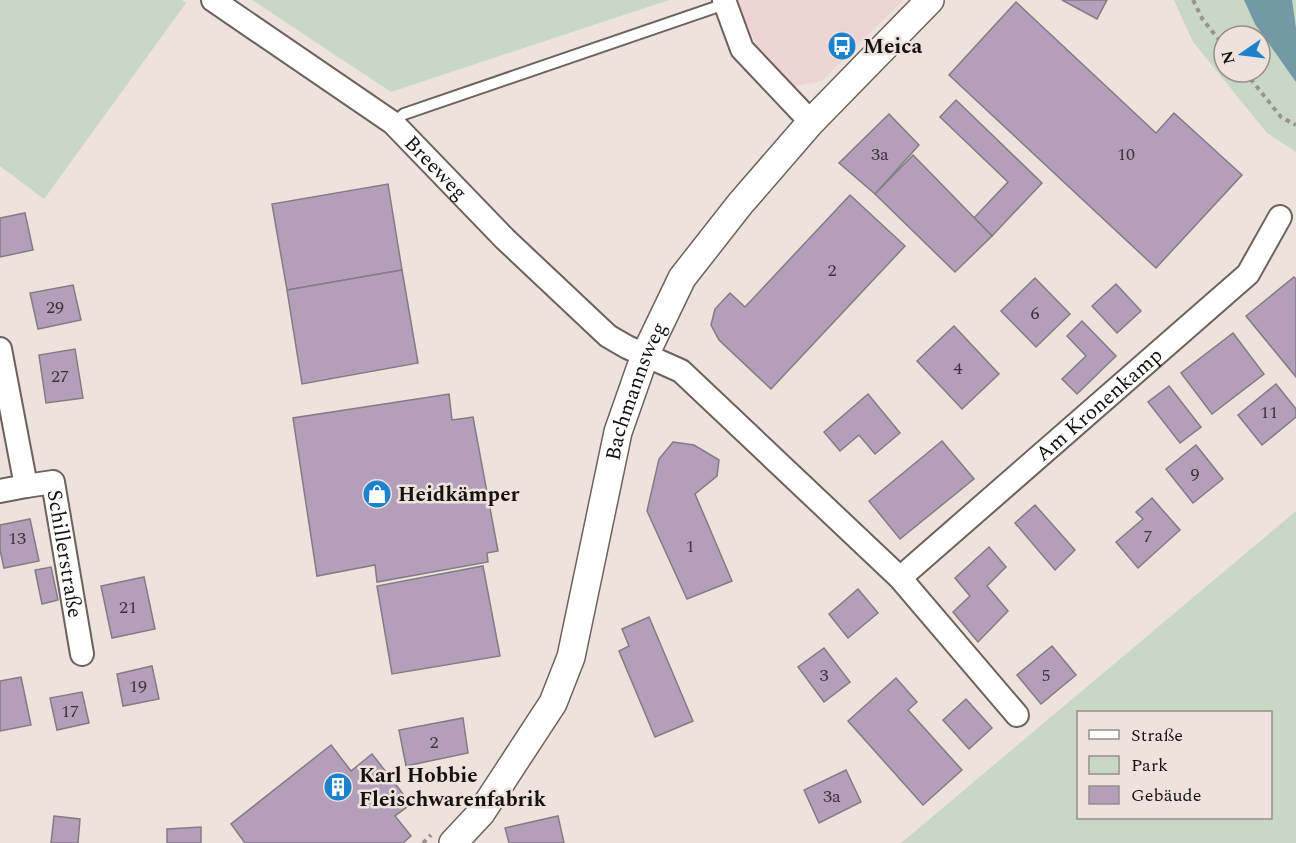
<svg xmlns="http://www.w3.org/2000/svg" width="1296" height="843" viewBox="0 0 1296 843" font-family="Spectral,serif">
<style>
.industrial{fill:#eed4d2}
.green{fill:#c9d8c5;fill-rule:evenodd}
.water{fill:#7399a6}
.building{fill:#b49eba;stroke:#827c84;stroke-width:1.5}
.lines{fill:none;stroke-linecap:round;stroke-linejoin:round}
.service-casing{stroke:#6c625e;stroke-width:14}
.minor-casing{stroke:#6c625e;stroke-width:26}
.tertiary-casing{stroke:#6c625e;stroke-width:30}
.path{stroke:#9b928e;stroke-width:4;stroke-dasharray:4.5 4.5;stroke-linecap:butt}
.service{stroke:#fff;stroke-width:10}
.minor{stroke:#fff;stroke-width:22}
.tertiary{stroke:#fff;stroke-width:27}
.labels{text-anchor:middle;stroke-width:5;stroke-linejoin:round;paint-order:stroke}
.number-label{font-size:18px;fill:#3d343a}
.poi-label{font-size:21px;font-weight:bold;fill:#15110f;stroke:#eee2dd;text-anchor:start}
.street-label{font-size:21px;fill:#15110f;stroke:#eee2dd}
</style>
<rect width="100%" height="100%" fill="#eee2dd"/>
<path class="industrial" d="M735,0H903L822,81L791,87L765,62Z"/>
<g class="green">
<path d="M0,0H182L186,3L44,199L0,166Z"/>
<path d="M252,0H669L391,92Z"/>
<path d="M1174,0H1296V152L1267,133L1193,42ZM1224,36H1260V72H1224Z"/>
<path d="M1296,511V843H901ZM1270,712V818H1078V712Z"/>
</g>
<path class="water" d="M1244,0H1292L1296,28V82L1255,24Z"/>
<g class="building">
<path d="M1062,0H1107L1097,19Z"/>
<path d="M1016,2L1156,133L1174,113L1242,175L1156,268L949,75Z"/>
<path d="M956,100L1042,183L992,236L974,218L1008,182L940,117Z"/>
<path d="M889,114L919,145L875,194L839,163Z"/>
<path d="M913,155L992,236L955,272L875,194Z"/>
<path d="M388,184L402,270L287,290L272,204Z"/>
<path d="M850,195L905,246L771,389L719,340L711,325L715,309L730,293L745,307Z"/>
<path d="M25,213L33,250L0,257V218Z"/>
<path d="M402,270L418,363L302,384L287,290Z"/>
<path d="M1294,277L1296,279V377L1246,316Z"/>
<path d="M1035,278L1070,314L1036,347L1001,311Z"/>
<path d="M1116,284L1141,311L1117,333L1092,306Z"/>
<path d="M73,285L81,320L38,329L30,293Z"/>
<path d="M1082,321L1116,356L1077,394L1062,379L1086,356L1067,336Z"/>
<path d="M954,326L999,374L962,409L917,361Z"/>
<path d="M1233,333L1264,374L1212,414L1181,373Z"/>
<path d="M75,349L83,398L46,403L39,355Z"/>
<path d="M1276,384L1296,409V417L1262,445L1238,415Z"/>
<path d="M1169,386L1201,427L1180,443L1148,402Z"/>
<path d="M449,394L452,420L473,417L498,551L487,553L488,562L377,582L375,565L317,576L293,418Z"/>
<path d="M868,394L900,433L875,454L859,435L840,451L824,432Z"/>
<path d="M942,441L974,479L900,539L869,501Z"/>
<path d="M673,442L694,445L719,460L717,476L695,494L732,581L687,599L647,511L659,459Z"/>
<path d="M1196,445L1223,479L1193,503L1166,469Z"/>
<path d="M1152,498L1180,530L1138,568L1116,542L1143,519L1136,512Z"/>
<path d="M1035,505L1075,550L1055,570L1015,523Z"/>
<path d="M30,519L39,561L4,568L0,550V525Z"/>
<path d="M989,547L1006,567L987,586L1008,611L978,642L953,612L970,596L955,578Z"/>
<path d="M483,566L500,656L392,674L377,586Z"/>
<path d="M51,567L58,600L42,604L35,570Z"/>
<path d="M144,577L155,629L112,638L101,586Z"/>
<path d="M858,589L878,613L848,638L829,614Z"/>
<path d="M649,617L693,721L655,737L619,651L629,646L622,629Z"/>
<path d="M1052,646L1076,675L1041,704L1017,675Z"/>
<path d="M824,648L850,682L824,702L798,667Z"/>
<path d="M152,666L159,699L123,706L117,674Z"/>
<path d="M21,677L31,725L0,731V681Z"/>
<path d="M896,678L917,702L908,710L962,770L923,805L848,721Z"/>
<path d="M82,692L89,723L57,730L50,698Z"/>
<path d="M966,699L992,728L969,749L943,720Z"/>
<path d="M463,718L468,753L406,766L399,730Z"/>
<path d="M331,745L351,771L372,754L411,804L395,816L411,836L403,843H245L231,824Z"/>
<path d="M846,770L861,802L819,823L804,790Z"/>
<path d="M54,816L80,819L78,843H51Z"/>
<path d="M558,816L564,843H509L505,828Z"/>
<path d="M201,827V843H167V829Z"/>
</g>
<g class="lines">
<g class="service-casing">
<path id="service" d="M393,123L404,114L725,4"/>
</g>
<g class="minor-casing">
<g id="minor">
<path id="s1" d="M213,0L393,123L505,239L608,336L627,347L681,371L900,578L1017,715"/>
<path d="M724,0L742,49L811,122"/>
<path d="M0,349L26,486L0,491"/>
<path id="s2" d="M26,486L53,482L82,654"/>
<path id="s3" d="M900,578L1248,274L1280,217"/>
</g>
</g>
<g class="tertiary-casing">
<g id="tertiary">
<path id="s4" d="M453,843L481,813L553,703L571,657L618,432L645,355L682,278L740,204L811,122L930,0"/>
</g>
</g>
<g class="path">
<path d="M1193,0L1203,20L1224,46"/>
<path d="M1245,72L1281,117L1296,125"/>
<path d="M423,843L431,835"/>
</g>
<use href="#service" class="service"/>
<use href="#minor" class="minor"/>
<use href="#tertiary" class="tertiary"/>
</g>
<defs>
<g id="bus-disc" transform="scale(1.5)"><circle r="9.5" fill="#1c82cd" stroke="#eee2dd"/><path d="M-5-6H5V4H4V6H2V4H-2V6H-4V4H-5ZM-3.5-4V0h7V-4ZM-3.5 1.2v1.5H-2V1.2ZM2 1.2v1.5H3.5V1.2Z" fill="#fff"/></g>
<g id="shop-disc" transform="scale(1.5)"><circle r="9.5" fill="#1c82cd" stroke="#eee2dd"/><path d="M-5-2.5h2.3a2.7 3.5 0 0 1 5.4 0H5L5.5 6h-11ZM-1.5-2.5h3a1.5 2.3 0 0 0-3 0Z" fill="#fff"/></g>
<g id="building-disc" transform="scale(1.5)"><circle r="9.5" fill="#1c82cd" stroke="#eee2dd"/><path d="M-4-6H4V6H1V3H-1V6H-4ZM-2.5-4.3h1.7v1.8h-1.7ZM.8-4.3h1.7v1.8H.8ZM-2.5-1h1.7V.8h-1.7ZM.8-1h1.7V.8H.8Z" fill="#fff"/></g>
</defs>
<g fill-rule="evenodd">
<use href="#bus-disc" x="842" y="46"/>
<use href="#shop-disc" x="377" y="494"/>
<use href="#building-disc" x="338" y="787"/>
</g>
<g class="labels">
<g class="number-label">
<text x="880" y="160">3a</text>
<text x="1126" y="160">10</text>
<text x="832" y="276">2</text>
<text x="55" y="313">29</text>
<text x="1035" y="319">6</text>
<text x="958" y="374">4</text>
<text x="60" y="382">27</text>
<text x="1269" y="418">11</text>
<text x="1195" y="480">9</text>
<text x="1148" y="542">7</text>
<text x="17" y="544">13</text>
<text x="690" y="552">1</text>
<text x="128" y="613">21</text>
<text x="824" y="681">3</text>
<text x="1046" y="681">5</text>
<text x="138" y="692">19</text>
<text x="70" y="717">17</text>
<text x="434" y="748">2</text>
<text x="832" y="802">3a</text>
</g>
<g class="poi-label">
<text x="863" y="53">Meica</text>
<text x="398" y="501">Heidkämper</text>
<text x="359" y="782">Karl Hobbie<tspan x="359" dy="24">Fleischwarenfabrik</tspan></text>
</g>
<g class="street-label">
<text dy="7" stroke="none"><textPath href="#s1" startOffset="280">Breeweg</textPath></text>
<text dy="7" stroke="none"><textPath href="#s4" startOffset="496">Bachmannsweg</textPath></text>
<text dy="7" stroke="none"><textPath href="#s3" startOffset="264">Am Kronenkamp</textPath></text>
<text dy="7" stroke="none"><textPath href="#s2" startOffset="100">Schillerstraße</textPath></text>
</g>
</g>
<rect x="1077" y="711" width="195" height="108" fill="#eee2dd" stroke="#978e8b" stroke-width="1.5"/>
<rect x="1089" y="730" width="30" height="9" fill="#ffffff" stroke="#978e8b" stroke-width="1.5"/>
<text x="1131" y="741" font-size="18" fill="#15110f">Straße</text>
<rect x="1089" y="756" width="30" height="18" fill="#c9d8c5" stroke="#978e8b" stroke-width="1.5"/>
<text x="1131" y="771" font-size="18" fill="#15110f">Park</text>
<rect x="1089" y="786" width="30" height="18" fill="#b49eba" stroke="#978e8b" stroke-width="1.5"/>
<text x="1131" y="801" font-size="18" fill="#15110f">Gebäude</text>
<g transform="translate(1242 54) rotate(256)"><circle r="28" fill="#eee2dd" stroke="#978e8b" stroke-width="1.5"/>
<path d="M0-4.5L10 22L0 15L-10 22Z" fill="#1c82cd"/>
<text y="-9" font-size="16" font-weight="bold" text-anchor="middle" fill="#15110f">N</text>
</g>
</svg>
